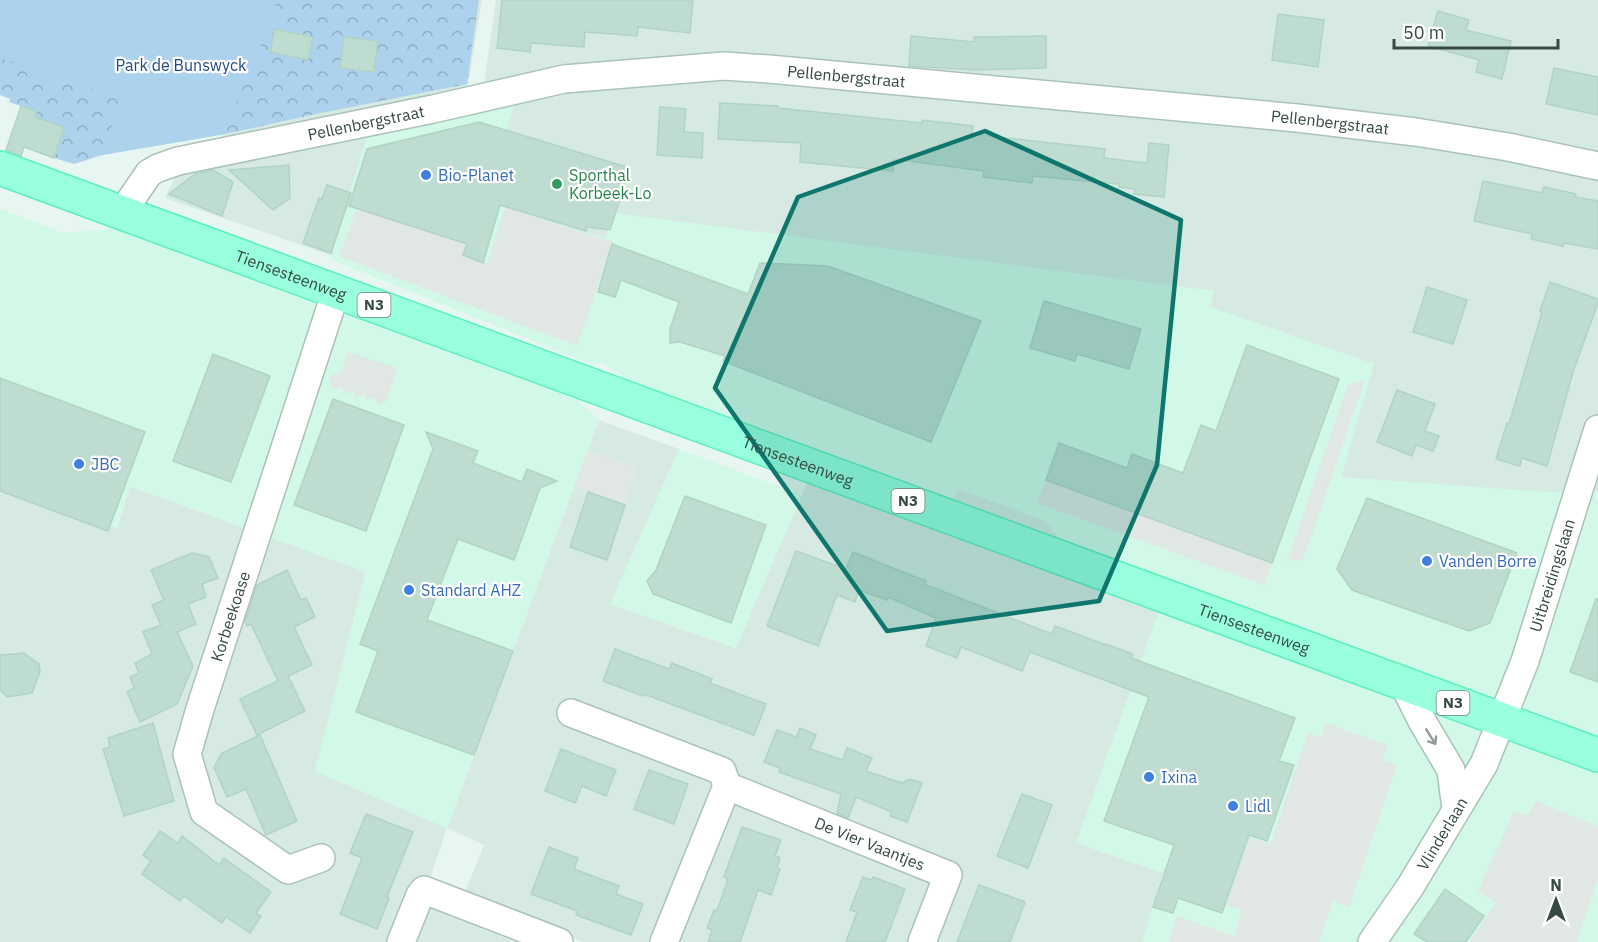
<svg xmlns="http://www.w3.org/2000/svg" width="1598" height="942" viewBox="0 0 1598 942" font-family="'IBM Plex Sans',sans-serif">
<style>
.residential{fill:#d6eae3}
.commercial{fill:#d2f9e8}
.forest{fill:url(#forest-crowns)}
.green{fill:#add2ee}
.parking{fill:#e0e7e4}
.building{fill:#bfdcd0;stroke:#afd4c5;stroke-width:1.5}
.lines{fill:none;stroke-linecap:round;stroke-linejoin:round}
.minor-casing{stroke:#aac2b9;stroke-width:30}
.major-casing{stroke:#5cf0c0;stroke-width:36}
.minor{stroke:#fff;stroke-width:27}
.major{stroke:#98ffdf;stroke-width:33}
.oneway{stroke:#909b97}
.marked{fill:#0f766e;fill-opacity:0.2;stroke:#0f766e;stroke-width:4.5;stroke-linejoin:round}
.shop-dot{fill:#3f7fe0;stroke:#fff;stroke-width:2}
.leisure-dot{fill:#2e9e5b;stroke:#fff;stroke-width:2}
.labels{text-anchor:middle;stroke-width:4.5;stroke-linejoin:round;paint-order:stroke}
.shield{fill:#fff;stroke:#72807b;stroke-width:1.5}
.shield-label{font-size:15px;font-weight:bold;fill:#364a42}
.park-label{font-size:16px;fill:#224983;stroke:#fff}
.street-label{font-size:16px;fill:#364a42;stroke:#fff}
.shop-label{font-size:16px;fill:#366cbe;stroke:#fff;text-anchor:start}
.leisure-label{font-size:16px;fill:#27864d;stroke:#fff;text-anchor:start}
</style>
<defs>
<pattern id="forest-crowns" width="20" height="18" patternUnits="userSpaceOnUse" patternTransform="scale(1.5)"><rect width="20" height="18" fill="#add2ee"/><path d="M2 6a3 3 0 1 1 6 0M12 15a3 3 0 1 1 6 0" fill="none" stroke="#8eacc2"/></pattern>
</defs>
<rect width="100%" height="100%" fill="#e8f6f1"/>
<path class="residential" d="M340,0H482L466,98L483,91L496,0H1598V942H582L465,892L484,845L447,828L421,905L515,942H0V486L117,528L130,486L366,572L315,771L447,828L599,420L679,449L611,604L735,648L831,429L165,198L174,178L225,134Z"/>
<g class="commercial">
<path d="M515,103L484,201L605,238L615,213L1214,291L1210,307L1374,364L1341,477L1576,494L1580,485L1598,491V942H1142L1163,873L1076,843L1164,597L1076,564L1046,521L958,489L948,516L692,422L603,364L588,363L330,259L367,136Z"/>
<path d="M0,209L64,233L108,229L121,214L540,366L599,420L447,828L315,771L366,572L130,486L116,528L0,486Z"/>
<path d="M679,449L802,495L736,648L610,604Z"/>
</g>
<path class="forest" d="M0,0H479L467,84L316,114L225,134L102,155L74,164L54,158L64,127L35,117L36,111L9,102L10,99L0,95Z"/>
<path class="green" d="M0,0H277L275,12L230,117L225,134L102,155L123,95L27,76L26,66L0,58Z"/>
<g class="parking">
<path d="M505,207L613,242L577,346L339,256L356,211L373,213L474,247L470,258L487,264Z"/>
<path d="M348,352L397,368L386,402L378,405L375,397L366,400L364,394L356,397L353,391L344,394L342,387L333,390L328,377L342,371Z"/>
<path d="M1365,380L1303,560L1287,561L1348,385Z"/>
<path d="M588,450L638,467L625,505L574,487Z"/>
<path d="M1046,480L1272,563L1264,585L1037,503Z"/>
<path d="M1326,723L1388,745L1383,760L1397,765L1349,907L1333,901L1319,942H1168L1177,916L1234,936L1242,910L1226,905L1249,837L1270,844L1308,733L1321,737Z"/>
<path d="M1536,801L1598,826V880L1576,942H1469L1496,903L1478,891L1514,811L1528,816Z"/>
</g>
<g class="building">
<path d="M502,0H693L690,33L638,27L637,36L585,32L584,47L531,43L530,52L497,48Z"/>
<path d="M1438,11L1469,20L1466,30L1511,41L1502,79L1476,72L1479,60L1428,46Z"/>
<path d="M1278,14L1324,20L1318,67L1272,60Z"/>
<path d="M275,29L313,37L308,60L270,52Z"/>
<path d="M911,36L974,42V37L1046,36V68L975,70L909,66Z"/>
<path d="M344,37L378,41L374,72L340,68Z"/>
<path d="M1554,68L1598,77V115L1546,104Z"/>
<path d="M720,103L778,106V108L922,123V120L973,126L972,134L1105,149L1104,158L1147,163L1149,143L1169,145L1164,197L1134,194L1135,189L1119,187V184L1033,176L1032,183L983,177L984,171L894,159L893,171L800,162L801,143L718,139Z"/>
<path d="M21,106L37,111L35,117L64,127L54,158L24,147L21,156L6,150Z"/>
<path d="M660,107L686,109L684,132L703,133L702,158L657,155Z"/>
<path d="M479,122L630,168L610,230L587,227L586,231L500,205L483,263L463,255L467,244L349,206L367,149Z"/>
<path d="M289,165L290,198L273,210L229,170Z"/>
<path d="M213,170L233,182L222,216L169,194L195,174Z"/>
<path d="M1483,181L1542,193L1544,187L1576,194L1575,197L1598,201V249L1564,243L1563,246L1531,239L1532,234L1474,221Z"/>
<path d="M327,185L351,193L331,253L303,243L319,198L322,199Z"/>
<path d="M612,244L748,294L760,263L828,266L981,321L931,442L723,361L725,356L680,342L670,343V329L679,302L621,280L615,297L598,292Z"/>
<path d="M1550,282L1598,299V303L1573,372L1547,466L1522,458L1520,466L1496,459L1507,423L1509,424L1542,312L1540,311Z"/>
<path d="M1427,287L1467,300L1453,344L1413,332Z"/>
<path d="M1044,301L1141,329L1129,369L1077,354L1075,361L1030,348Z"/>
<path d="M1247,345L1339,379L1272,563L1046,480L1059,443L1127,468L1132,454L1183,473L1201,425L1216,431Z"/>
<path d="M213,354L270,376L231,482L173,461Z"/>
<path d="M0,378L145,432L108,531L0,491Z"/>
<path d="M1397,390L1435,404L1425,431L1439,436L1433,451L1416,445L1412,456L1377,442Z"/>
<path d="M333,399L404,425L366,531L294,505Z"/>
<path d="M426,432L478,451L473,463L522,482L527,469L557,481L540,488L514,560L458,539L427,620L513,651L474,755L356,712L378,651L360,644L433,449Z"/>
<path d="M588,492L625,505L607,560L570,547Z"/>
<path d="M685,496L766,525L731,623L653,594L647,581L656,570Z"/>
<path d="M1367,498L1517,553L1490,623L1469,631L1352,590L1337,569Z"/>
<path d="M796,551L846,569L853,552L926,581L924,584L1052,634L1055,626L1106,645V644L1133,654L1131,658L1295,718L1279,761L1294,765L1267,841L1249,835L1222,913L1178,898L1173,913L1153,907L1174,845L1104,821L1149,697L1030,652L1022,671L961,647L957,658L926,646L936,618L888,597L887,600L859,590L855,602L837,595L818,646L767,626Z"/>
<path d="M192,553L209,557L218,578L202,584L206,597L188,604L196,624L177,632L193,666L177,704L140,722L127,692L134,688L130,677L139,673L135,663L152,654L143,632L161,625L152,605L164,600L151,570Z"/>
<path d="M287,570L301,600L306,598L315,617L294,627L312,665L288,676L305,711L257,735L240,699L278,681L251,624L247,626L245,622L257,585Z"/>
<path d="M1596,599H1598V682L1570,672Z"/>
<path d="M615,649L669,669L672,663L712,679L710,683L766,704L754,735L644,694L643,696L603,681Z"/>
<path d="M24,653L39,664L40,672L32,693L7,697L0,690V655Z"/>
<path d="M153,723L174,801L124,816L103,749L110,747L108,738Z"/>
<path d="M800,728L816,735L810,749L843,760L847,748L872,758L866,771L902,783L910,779L922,783L907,822L890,816L892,812L856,797L848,818L837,813L841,794L779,772L780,768L764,762L777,730L796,737Z"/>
<path d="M260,735L297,821L266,835L246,789L227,797L214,767L222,753Z"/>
<path d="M561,749L616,770L606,796L582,786L575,803L545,791Z"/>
<path d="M649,770L688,784L674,824L634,809Z"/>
<path d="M1022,794L1052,805L1028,868L997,856Z"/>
<path d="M366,814L413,832L387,897L389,898L377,929L340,914L362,858L350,853Z"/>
<path d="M742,827L781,840L775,856L780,858L777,868L780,869L771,895L758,890L740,942H708L712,930L707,928L714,910L717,911L728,879L724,877Z"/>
<path d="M160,831L178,843L182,836L219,865L224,858L271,892L256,913L261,916L250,933L226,917L222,923L184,896L180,901L142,874L151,861L143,855Z"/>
<path d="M549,847L578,858L574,869L619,886L616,894L643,904L631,935L576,915L577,911L531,894Z"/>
<path d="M863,877L871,880L873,877L905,889L885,942H846L857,912L850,910Z"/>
<path d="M979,885L1025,902L1010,942H957Z"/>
<path d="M1445,889L1484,916L1466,942H1427L1414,934Z"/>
</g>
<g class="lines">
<g class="minor-casing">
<g id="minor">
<path id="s1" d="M121,214L149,173L158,168L178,161L433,109L564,79L724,66L769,69L1297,118L1416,132L1508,147L1598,166"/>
<path d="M1404,685L1422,721L1451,770L1456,809"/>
<path d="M571,713L722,771L727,786L664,942"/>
<path id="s2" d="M727,786L948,875L922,942"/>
<path id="s3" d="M321,858L288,870L204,812L187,754L200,709L336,291"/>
<path d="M401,942L420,895L424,890L559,942"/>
<path id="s4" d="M1372,942L1410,887L1484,764L1525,661L1598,429"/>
</g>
</g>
<g class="major-casing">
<g id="major">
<path id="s5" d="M0,168L1598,755"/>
</g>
</g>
<use href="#minor" class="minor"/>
<use href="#major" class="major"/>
</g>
<defs><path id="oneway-shaft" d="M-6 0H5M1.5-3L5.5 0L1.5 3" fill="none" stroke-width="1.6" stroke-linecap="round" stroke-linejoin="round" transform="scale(1.5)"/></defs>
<use class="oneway" href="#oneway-shaft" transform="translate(1431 737) rotate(58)"/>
<path class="marked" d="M985,131L1181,220L1157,465L1099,601L887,631L715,388L798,197Z"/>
<g class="shop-dot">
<circle cx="426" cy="175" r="6"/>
<circle cx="79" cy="464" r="6"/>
<circle cx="1427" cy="561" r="6"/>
<circle cx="409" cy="590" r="6"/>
<circle cx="1149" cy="777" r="6"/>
<circle cx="1233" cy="806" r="6"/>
</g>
<circle class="leisure-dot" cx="557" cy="184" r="6"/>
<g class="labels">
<g class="shield">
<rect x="357.5" y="293" width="33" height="24" rx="4.5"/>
<rect x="891.5" y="489" width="33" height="24" rx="4.5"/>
<rect x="1436.5" y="691" width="33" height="24" rx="4.5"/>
</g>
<g class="shield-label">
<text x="374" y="310">N3</text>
<text x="908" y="506">N3</text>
<text x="1453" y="708">N3</text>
</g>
<g class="park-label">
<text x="181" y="71">Park de Bunswyck</text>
</g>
<g class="street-label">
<text dy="6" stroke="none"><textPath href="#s1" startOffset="759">Pellenbergstraat</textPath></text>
<text dy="6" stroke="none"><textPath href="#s1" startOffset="1245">Pellenbergstraat</textPath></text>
<text dy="6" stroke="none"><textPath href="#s1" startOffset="273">Pellenbergstraat</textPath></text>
<text dy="6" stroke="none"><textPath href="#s5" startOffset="310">Tiensesteenweg</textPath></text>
<text dy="6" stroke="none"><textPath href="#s5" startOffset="850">Tiensesteenweg</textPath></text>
<text dy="6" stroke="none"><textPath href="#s4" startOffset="411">Uitbreidingslaan</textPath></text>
<text dy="6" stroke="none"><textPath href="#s3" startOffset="342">Korbeekoase</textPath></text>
<text dy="6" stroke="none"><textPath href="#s5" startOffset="1336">Tiensesteenweg</textPath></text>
<text dy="6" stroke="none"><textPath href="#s4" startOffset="129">Vlinderlaan</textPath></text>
<text dy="6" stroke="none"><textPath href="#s2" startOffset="154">De Vier Vaantjes</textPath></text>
</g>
<g class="shop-label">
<text x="438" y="181">Bio-Planet</text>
<text x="91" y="470">JBC</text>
<text x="1439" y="567">Vanden Borre</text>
<text x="421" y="596">Standard AHZ</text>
<text x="1161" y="783">Ixina</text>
<text x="1245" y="812">Lidl</text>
</g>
<g class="leisure-label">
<text x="569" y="181">Sporthal<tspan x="569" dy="18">Korbeek-Lo</tspan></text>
</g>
</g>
<g transform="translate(1556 900)" stroke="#ffffff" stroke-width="4.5" paint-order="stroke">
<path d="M0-4.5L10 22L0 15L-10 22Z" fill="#364a42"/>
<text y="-9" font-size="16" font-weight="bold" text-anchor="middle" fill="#364a42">N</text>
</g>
<path d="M1394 39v9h164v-9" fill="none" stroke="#364a42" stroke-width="3"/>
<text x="1403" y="39" font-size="18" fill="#364a42" stroke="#ffffff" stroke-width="4.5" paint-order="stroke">50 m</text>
</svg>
